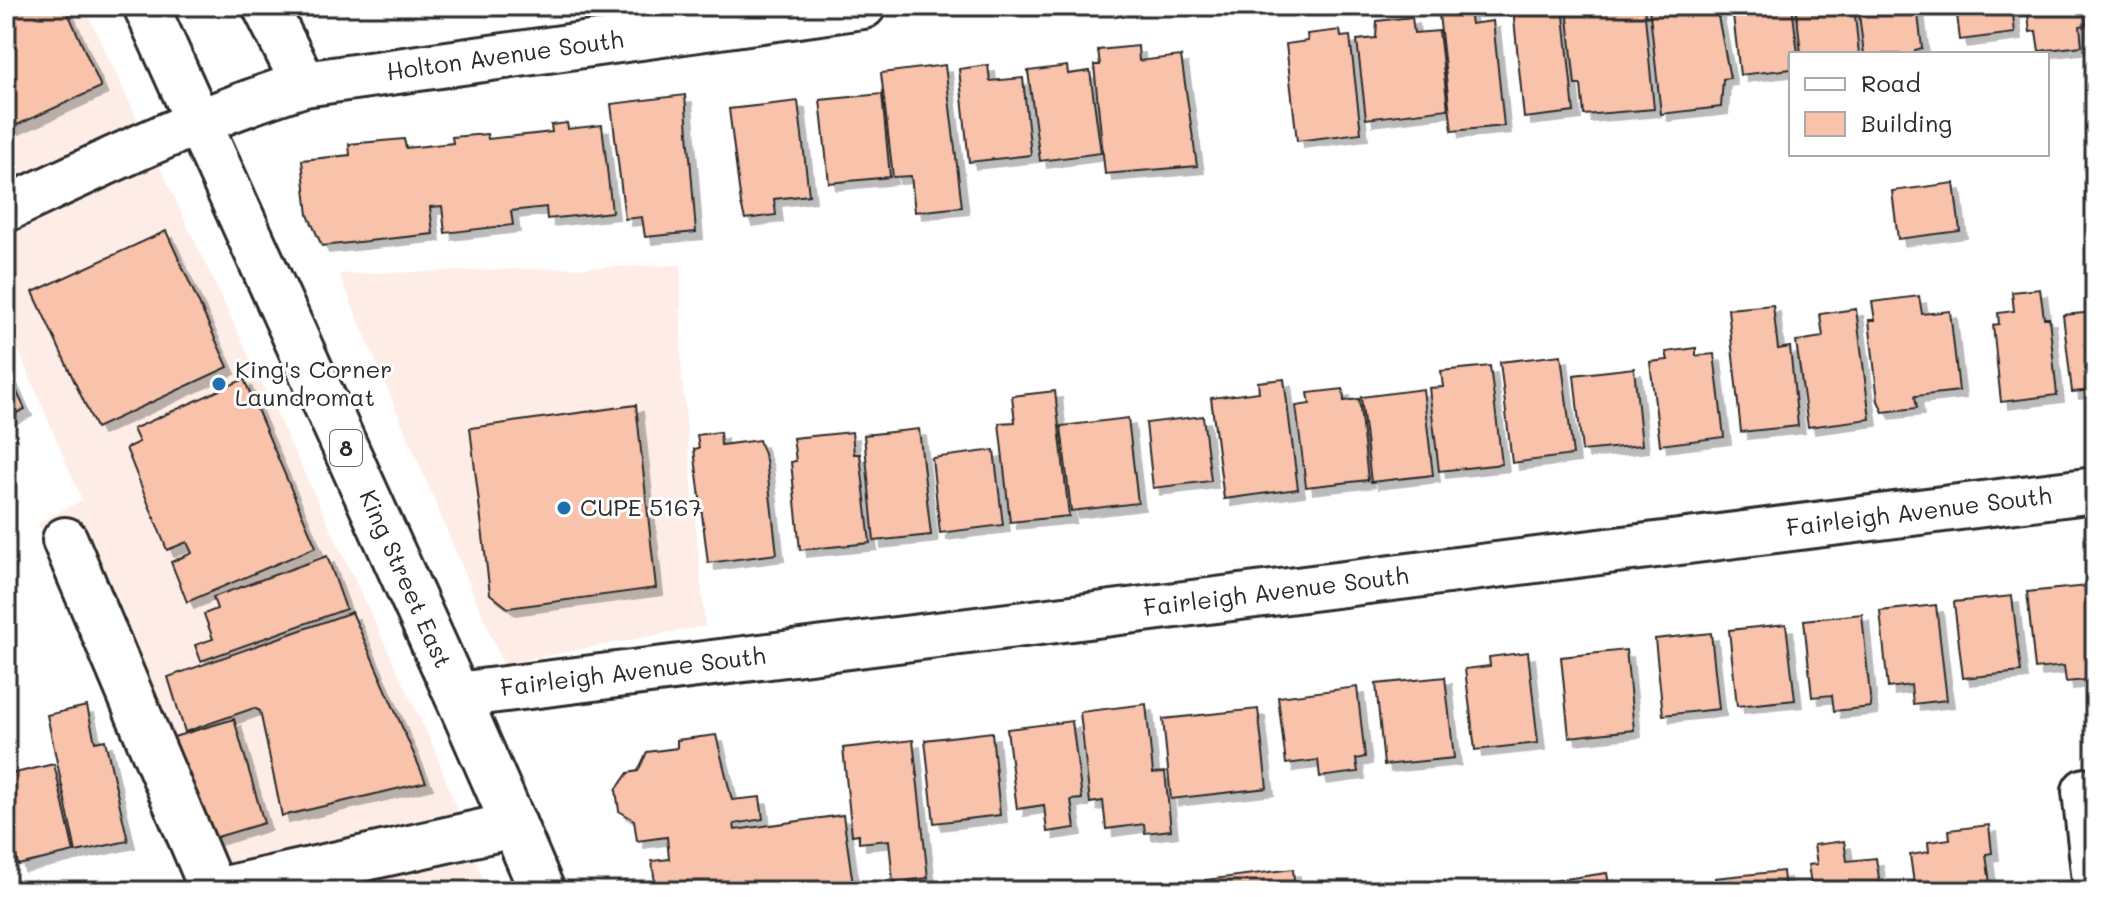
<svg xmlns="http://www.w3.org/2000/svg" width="2101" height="897" viewBox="0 0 2101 897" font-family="Mali,sans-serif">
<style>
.built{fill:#fdede6}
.building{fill:#f8c2ab;stroke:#2b2b2b;stroke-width:2;filter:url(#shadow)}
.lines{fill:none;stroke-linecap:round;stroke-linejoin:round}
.minor-casing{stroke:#2b2b2b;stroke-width:50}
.major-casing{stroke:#2b2b2b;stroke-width:50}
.minor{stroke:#fff;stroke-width:44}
.major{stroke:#fff;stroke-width:44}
.poi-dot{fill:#1f6fb2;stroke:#fff;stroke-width:3}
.labels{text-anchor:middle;stroke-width:6;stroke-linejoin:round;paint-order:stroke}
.shield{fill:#fff;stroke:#6b6b6b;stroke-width:2}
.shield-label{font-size:22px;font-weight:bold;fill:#2b2b2b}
.street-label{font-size:24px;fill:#2b2b2b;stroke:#fff}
.poi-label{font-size:24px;fill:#2b2b2b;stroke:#fff;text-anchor:start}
</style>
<defs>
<filter id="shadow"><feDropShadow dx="7" dy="7" stdDeviation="0" flood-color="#0004"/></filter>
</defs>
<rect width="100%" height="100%" fill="#fff"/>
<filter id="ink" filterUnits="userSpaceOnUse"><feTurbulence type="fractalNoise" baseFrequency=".0125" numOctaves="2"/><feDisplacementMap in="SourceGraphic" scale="16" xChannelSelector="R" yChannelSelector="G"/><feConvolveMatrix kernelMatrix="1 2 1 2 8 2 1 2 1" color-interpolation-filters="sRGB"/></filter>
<g filter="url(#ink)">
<g class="built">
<path d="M6,6H84L434,748L487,891H227L188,855L38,523L82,500L6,321Z"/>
<path d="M681,265V365L705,626L503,664L339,274Z"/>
</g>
<g class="building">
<path d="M6,6H65L101,87L6,130Z"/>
<path d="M1540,6H1563L1574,112L1524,118L1513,9Z"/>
<path d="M1585,6H1644L1654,109L1584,115L1581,85H1575L1567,8Z"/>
<path d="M1649,6H1716L1730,78L1723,79L1721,107L1661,114Z"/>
<path d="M1732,6H1792L1798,54H1791V69L1740,75Z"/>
<path d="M1796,6H1854L1859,54H1801Z"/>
<path d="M1858,6H1917L1922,48L1915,50V54H1864Z"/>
<path d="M1956,6H2012L2015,33L1960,40Z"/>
<path d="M2027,6H2084L2086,25L2080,26L2082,46L2039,51L2036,31L2030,32Z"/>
<path d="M1469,11L1471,24L1493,21L1504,126L1452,131L1439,14Z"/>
<path d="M1412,17L1414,33L1439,31L1448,109L1366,119L1357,40L1376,38L1377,21Z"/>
<path d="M1340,30L1341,37L1350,36L1361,133L1297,141L1286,44L1308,41L1307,34Z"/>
<path d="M1138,46L1139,61L1181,56L1197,166L1105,174L1094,65H1100L1098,50Z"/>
<path d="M945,65L962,207L915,212L911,176L893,177L881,73Z"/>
<path d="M988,65L990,81L1023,78L1031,155L969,162L959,69Z"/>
<path d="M1067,66L1068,74L1090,71L1101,153L1040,161L1028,71Z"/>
<path d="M882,94L890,177L829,183L820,100Z"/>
<path d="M685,95L696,232L645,237L642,217L625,219L611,104Z"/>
<path d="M798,101L809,195L774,199L776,215L745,219L741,204L729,109Z"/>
<path d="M567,123L568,129L602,125L612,212L547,219L546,207L511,211L513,225L445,233L442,206L430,207L433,234L322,246L308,215L302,160L350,155L349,144L404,139L406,148L453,143L452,137L487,134L488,139L552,132L551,125Z"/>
<path d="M1954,183L1960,231L1898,239L1892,191Z"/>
<path d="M166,231L228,367L96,428L33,292Z"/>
<path d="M2040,289L2044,318H2049L2057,395L2001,402L1993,325L1999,324L1998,313L2014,311L2012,292Z"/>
<path d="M1919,296L1922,314L1950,311L1959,391L1915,396L1917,408L1883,412L1878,401L1869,320H1875L1872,302Z"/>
<path d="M1773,305L1778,349L1790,347L1798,426L1741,432L1728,309Z"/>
<path d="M1856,309L1870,419L1808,427L1796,341L1823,337L1820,314Z"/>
<path d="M2095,312V390L2072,392L2063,315Z"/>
<path d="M1696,348V356L1714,354L1724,437L1660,445L1650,362L1668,360L1666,352Z"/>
<path d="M1561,355L1573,455L1512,463L1500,362Z"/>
<path d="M1490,366L1502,464L1439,471L1429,388L1443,387L1441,371Z"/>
<path d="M1634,368L1642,445L1582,451L1574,375Z"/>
<path d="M6,369L25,409L6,418Z"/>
<path d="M244,379L316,547L187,602L171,562L192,553L187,542L167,550L126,448L139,442L133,429Z"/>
<path d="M1284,379L1298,489L1224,499L1211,398L1259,392L1258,382Z"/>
<path d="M1343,389L1344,401L1359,399L1368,480L1306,487L1296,406L1310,404L1308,393Z"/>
<path d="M1423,389L1433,475L1371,482L1361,397Z"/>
<path d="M1055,391L1069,516L1010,522L999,423L1015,422L1012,396Z"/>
<path d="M636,405L656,588L508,608L490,594L470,428Z"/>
<path d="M1203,416L1211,481L1153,488L1146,423Z"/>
<path d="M1128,418L1138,503L1071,511L1061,426Z"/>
<path d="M919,429L931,535L874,541L864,435Z"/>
<path d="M720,432L721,445L759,440L766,460L777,554L708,563L694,449L699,448L697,435Z"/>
<path d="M852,432L854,454H860L870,543L800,550L791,462L796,461L793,438Z"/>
<path d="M994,450L1003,525L940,533L932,458Z"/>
<path d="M327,556L346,609L201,661L195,645L213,639L204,614L217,609L213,597Z"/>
<path d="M2087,586L2095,660V679L2066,682L2064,666L2035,669L2027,592Z"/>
<path d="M2012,596L2021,672L1963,678L1954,602Z"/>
<path d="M1936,605L1947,700L1913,704L1911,685L1888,688L1880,611Z"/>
<path d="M352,612L426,782L282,816L260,711L254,708L185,732L168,677Z"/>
<path d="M1862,614L1871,707L1834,711L1832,695L1812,697L1804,620Z"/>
<path d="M1786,624L1795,700L1737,706L1729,630Z"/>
<path d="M1711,633L1719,709L1663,715L1655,639Z"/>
<path d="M1626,650L1634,730L1569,737L1561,657Z"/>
<path d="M1528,652L1538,743L1475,750L1465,669L1490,666L1489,657Z"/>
<path d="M1445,677L1454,758L1384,765L1376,684Z"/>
<path d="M1357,687L1365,757L1356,759L1358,772L1320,777L1318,760L1286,764L1278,697Z"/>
<path d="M1146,704L1153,773L1165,772L1171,830L1145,833L1144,824L1106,829L1103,801L1090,803L1080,712Z"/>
<path d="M87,706L95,742L105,740L128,841L76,852L47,715Z"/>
<path d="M1258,709L1267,788L1171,799L1163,719Z"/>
<path d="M234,719L264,823L197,843L167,739Z"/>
<path d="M1072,721L1082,799L1071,800L1075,828L1047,832L1044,805L1017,809L1007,729Z"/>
<path d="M992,732L1000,815L934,823L925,740Z"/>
<path d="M716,735L732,800L760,797L763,819L734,824L735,830L843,815L854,891H656L652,861L669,859L667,837L637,841L634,820L619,811L616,790L628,773L638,771L647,752L677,748V740Z"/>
<path d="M913,740L928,878L893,882L889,840L859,843V834L852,835L843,748Z"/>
<path d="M54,764L74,852L18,865L6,813V775Z"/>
<path d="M1989,825L1992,853L1986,854L1991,891H1915L1910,855L1929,852L1928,842L1950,839L1949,830Z"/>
<path d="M1844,841L1847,861L1876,858L1881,891H1812L1808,865L1817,864L1814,845Z"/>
<path d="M1293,869L1295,891H1207L1205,880Z"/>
<path d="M1783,871L1785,891H1717L1715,878Z"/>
<path d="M1607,873L1610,891H1539L1537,883Z"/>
</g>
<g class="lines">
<g class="minor-casing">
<g id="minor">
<path d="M265,6L304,84"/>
<path d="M6,209C104,163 201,116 304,84L863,6"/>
<path d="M65,540L213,891"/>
<path d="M457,695L2095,490"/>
<path d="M2085,791L2095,881"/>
<path d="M216,891L514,825"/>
</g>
</g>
<g class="major-casing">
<path id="major" d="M146,6L457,695L514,825L542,891"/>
</g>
<use href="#minor" class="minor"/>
<use href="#major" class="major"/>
</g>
</g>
<g class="poi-dot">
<circle cx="219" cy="384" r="8"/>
<circle cx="564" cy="508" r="8"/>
</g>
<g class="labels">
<rect class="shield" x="330" y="430" width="32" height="36" rx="6"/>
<g class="shield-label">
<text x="346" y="456">8</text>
</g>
<g class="street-label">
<text transform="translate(505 56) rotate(-8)" y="8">Holton Avenue South</text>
<text transform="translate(1919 512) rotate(-7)" y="8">Fairleigh Avenue South</text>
<text transform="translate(405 579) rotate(66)" y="8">King Street East</text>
<text transform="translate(1276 592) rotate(-7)" y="8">Fairleigh Avenue South</text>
<text transform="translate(633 672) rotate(-7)" y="8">Fairleigh Avenue South</text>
</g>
<g class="poi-label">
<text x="235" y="378">King's Corner<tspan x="235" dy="28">Laundromat</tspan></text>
<text x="580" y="516">CUPE 5167</text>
</g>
</g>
<rect width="2101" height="897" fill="none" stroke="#fff" stroke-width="32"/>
<rect x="16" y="16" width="2069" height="865" fill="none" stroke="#2b2b2b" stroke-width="3" filter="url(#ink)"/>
<rect x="1789" y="52" width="260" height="104" fill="#ffffff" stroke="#aaaaaa" stroke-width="2"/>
<rect x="1805" y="78" width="40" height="12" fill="#ffffff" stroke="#aaaaaa" stroke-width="2"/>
<text x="1861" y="92" font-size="24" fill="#2b2b2b">Road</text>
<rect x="1805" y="112" width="40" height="24" fill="#f8c2ab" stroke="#aaaaaa" stroke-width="2"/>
<text x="1861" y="132" font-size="24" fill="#2b2b2b">Building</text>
</svg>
